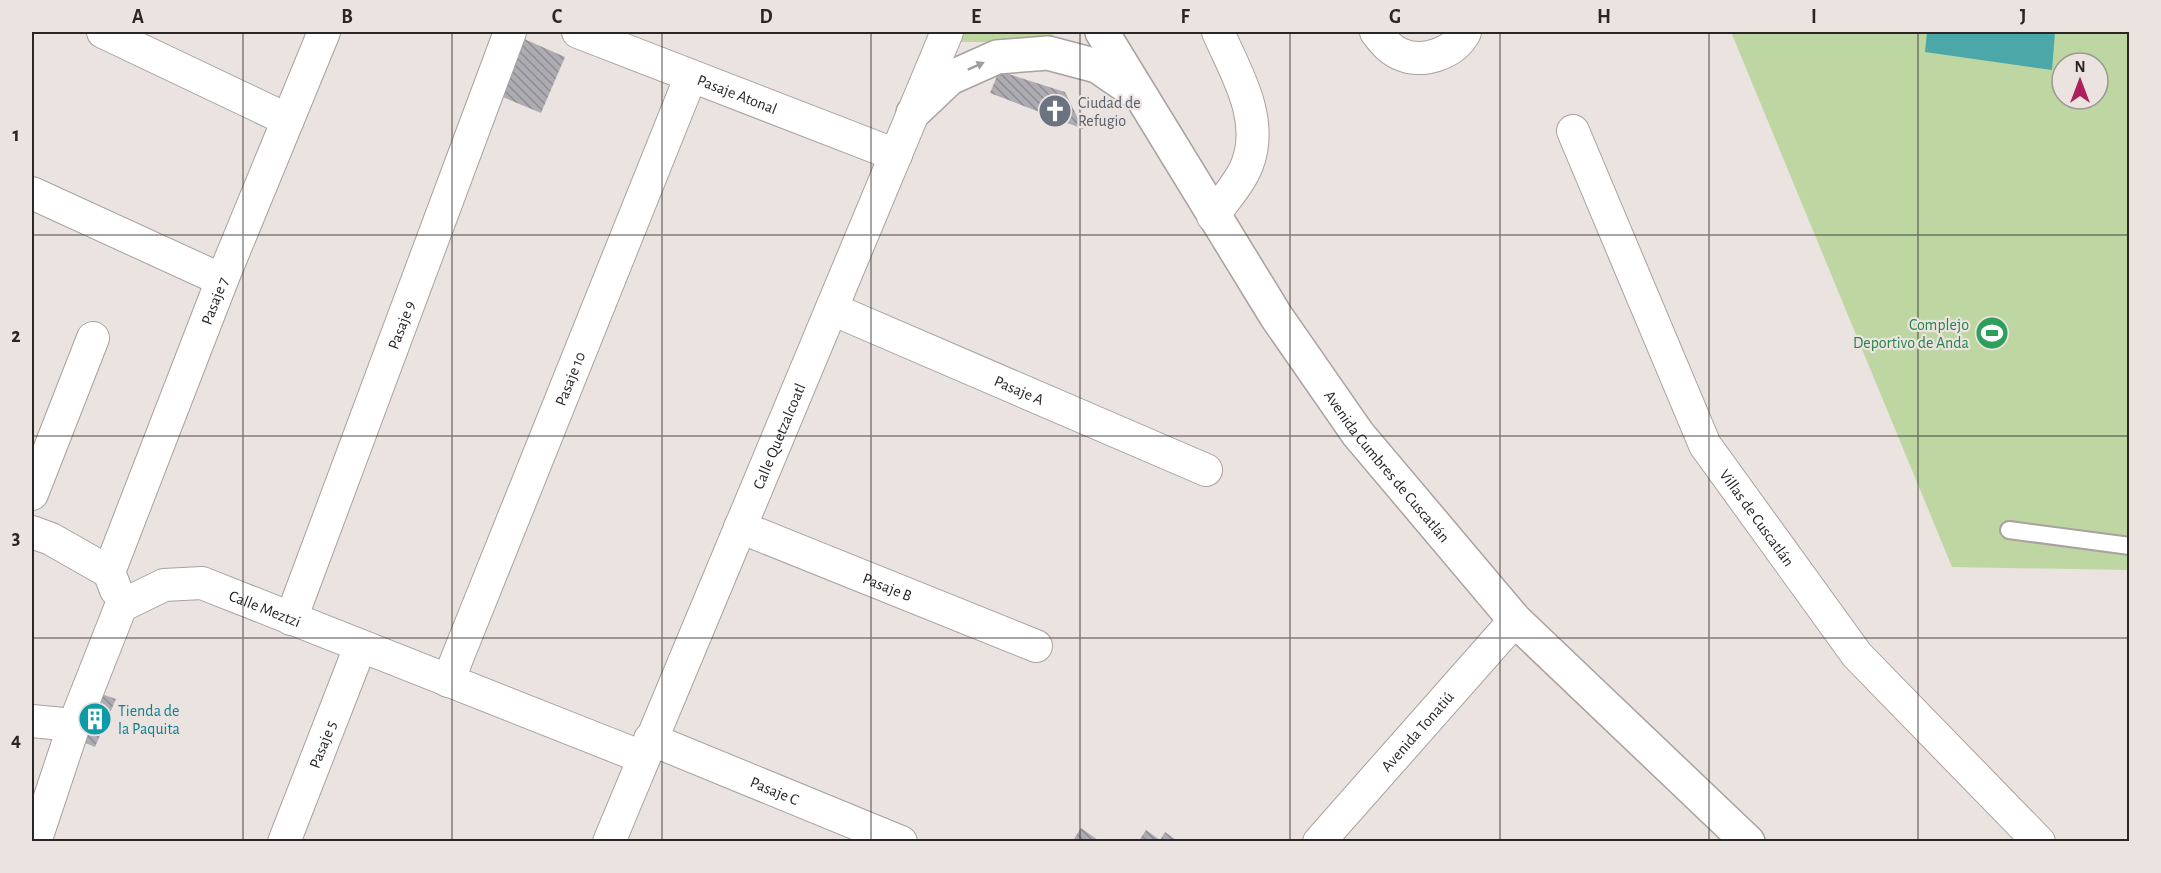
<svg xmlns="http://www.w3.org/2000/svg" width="2161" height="873" viewBox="0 0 2161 873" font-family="'Alegreya Sans',sans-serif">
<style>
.green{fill:#bdd6a2;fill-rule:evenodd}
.water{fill:#4ca7a8}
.building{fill:url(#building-back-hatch)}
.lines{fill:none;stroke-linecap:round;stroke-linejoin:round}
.lane-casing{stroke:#a8a19e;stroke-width:20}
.street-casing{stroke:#a8a19e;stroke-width:34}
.secondary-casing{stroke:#a8a19e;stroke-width:36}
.lane{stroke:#fff;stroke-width:16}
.street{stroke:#fff;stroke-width:32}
.secondary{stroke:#fff;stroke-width:33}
.oneway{fill:#9f9d9d}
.grid{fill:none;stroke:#292625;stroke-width:1.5;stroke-opacity:0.55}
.labels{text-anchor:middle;stroke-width:4.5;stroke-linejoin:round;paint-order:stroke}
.street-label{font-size:16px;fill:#292625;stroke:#ebe3e0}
.worship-label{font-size:16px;fill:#5b616d;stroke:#ebe3e0;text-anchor:start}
.leisure-label{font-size:16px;fill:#27864d;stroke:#ebe3e0;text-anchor:end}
.culture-label{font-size:16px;fill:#0d838f;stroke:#ebe3e0;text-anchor:start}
.neatline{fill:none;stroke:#292625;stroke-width:2}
.grid-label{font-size:20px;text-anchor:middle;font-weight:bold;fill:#292625}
</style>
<defs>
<pattern id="building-back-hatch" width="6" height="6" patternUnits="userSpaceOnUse" patternTransform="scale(1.5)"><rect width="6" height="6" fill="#aeacb3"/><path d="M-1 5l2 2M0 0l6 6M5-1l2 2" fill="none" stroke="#8e8c91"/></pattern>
</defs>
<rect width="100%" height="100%" fill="#ebe3e0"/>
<g class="green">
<path d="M962,32H1051L1058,42H958Z"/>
<path d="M1731,32H2129V570L1952,567ZM2062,63H2098V99H2062Z"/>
</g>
<path class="water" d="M1927,32H2055L2052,70L1925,52Z"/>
<g class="building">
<path d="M522,38L565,57L541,113L498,95Z"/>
<path d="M999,71L1065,92L1083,129L990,93Z"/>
<path d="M93,691L116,699L95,747L76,739Z"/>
<path d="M1081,828L1101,842H1072Z"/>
<path d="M1146,830L1160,840L1165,832L1179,842H1138Z"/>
</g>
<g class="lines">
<g class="lane-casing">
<path id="lane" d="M2009,530L2130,546"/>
</g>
<g class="street-casing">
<g id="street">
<path d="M103,32L288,120"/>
<path id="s1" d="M578,32L896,155"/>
<path d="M1376,32C1383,41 1389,49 1400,54C1422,64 1454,54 1465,32"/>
<path id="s2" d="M1573,131L1705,445L1857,655L2039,842"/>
<path d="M32,193L222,280"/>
<path d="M1213,216C1224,200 1240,183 1247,165C1265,119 1236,73 1218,32"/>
<path id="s3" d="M832,309L1206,470"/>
<path d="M32,494L93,338"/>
<path id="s4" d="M740,527L1036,646"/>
<path d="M32,532L51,539L109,572L116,590"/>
<path id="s5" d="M109,572L222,280L324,32"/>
<path id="s6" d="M291,619L510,32"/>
<path id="s7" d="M448,681L691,76"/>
<path d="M32,721L74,725"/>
<path id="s8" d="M650,739L901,842"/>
<path id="s9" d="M35,842L74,725L121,606L164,585L202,583L642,757"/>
<path id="s10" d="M284,842L360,647"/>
<path id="s11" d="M609,842L947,32"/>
<path id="s12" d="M1319,842L1515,620"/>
</g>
</g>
<g class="secondary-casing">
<g id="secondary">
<path id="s13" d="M1102,32L1276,316L1358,434L1515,620L1748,842"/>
<path d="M913,113L950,78L997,57L1048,53L1097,66L1132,90"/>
</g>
</g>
<use href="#lane" class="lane"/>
<use href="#street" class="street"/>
<use href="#secondary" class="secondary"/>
</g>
<defs><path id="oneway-solid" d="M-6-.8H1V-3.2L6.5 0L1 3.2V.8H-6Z" transform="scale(1.5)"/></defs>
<use class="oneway" href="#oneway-solid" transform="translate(976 66) rotate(-24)"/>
<path class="grid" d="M243,32V842M452,32V842M662,32V842M871,32V842M1080,32V842M1290,32V842M1500,32V842M1709,32V842M1918,32V842M32,235H2130M32,436H2130M32,638H2130"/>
<defs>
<g id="church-disc" transform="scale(1.725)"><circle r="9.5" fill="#6b7280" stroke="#ebe3e0"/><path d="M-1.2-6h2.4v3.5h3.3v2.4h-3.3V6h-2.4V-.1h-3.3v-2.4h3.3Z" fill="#fff"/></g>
<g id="stadium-disc" transform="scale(1.725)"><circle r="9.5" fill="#2e9e5b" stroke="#ebe3e0"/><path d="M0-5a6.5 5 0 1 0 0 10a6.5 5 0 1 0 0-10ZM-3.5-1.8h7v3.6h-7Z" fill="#fff"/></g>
<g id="building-disc" transform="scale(1.725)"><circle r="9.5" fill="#0f9aa8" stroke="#ebe3e0"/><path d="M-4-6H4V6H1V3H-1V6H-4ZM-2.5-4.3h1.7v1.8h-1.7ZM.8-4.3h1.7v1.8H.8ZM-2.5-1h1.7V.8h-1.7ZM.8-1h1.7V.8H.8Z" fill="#fff"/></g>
</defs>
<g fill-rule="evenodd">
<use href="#church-disc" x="1055" y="111"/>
<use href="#stadium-disc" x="1992" y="333"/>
<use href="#building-disc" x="95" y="719"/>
</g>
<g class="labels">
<g class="street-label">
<text dy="6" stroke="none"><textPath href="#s1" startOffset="171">Pasaje Atonal</textPath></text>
<text dy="6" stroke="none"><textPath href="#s5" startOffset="291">Pasaje 7</textPath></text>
<text dy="6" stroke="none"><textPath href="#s6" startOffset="314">Pasaje 9</textPath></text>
<text dy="6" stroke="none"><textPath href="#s7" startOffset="326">Pasaje 10</textPath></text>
<text dy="6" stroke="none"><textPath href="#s3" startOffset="204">Pasaje A</textPath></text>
<text dy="6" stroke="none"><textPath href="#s11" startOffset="440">Calle Quetzalcoatl</textPath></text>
<text dy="6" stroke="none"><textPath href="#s13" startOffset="520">Avenida Cumbres de Cuscatlán</textPath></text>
<text dy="6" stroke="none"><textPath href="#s2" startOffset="430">Villas de Cuscatlán</textPath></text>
<text dy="6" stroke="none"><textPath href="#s4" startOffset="159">Pasaje B</textPath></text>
<text dy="6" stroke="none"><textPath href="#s9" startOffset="405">Calle Meztzi</textPath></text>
<text dy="6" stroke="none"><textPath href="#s12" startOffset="148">Avenida Tonatiú</textPath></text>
<text dy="6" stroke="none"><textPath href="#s10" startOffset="105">Pasaje 5</textPath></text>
<text dy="6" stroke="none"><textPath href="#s8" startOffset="135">Pasaje C</textPath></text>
</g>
<g class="worship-label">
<text x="1078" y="108">Ciudad de<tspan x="1078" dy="18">Refugio</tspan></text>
</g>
<g class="leisure-label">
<text x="1969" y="330">Complejo<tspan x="1969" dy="18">Deportivo de Anda</tspan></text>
</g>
<g class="culture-label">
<text x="118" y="716">Tienda de<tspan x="118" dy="18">la Paquita</tspan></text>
</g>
</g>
<rect width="2161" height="873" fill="none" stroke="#ebe3e0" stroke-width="66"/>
<g transform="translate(2080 81)"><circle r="28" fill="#ebe3e0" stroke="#9d9795" stroke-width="1.5"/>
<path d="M0-4.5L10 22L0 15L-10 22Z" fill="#ad205c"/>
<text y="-9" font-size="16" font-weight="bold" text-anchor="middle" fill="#292625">N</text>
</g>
<rect x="33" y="33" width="2095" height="807" class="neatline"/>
<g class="grid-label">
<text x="138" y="23">A</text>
<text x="347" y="23">B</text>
<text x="557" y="23">C</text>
<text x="766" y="23">D</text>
<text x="976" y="23">E</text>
<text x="1185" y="23">F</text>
<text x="1395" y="23">G</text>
<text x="1604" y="23">H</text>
<text x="1814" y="23">I</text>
<text x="2023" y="23">J</text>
<text x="16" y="141">1</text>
<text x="16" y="342">2</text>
<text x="16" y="544">3</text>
<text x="16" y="746">4</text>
</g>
</svg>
